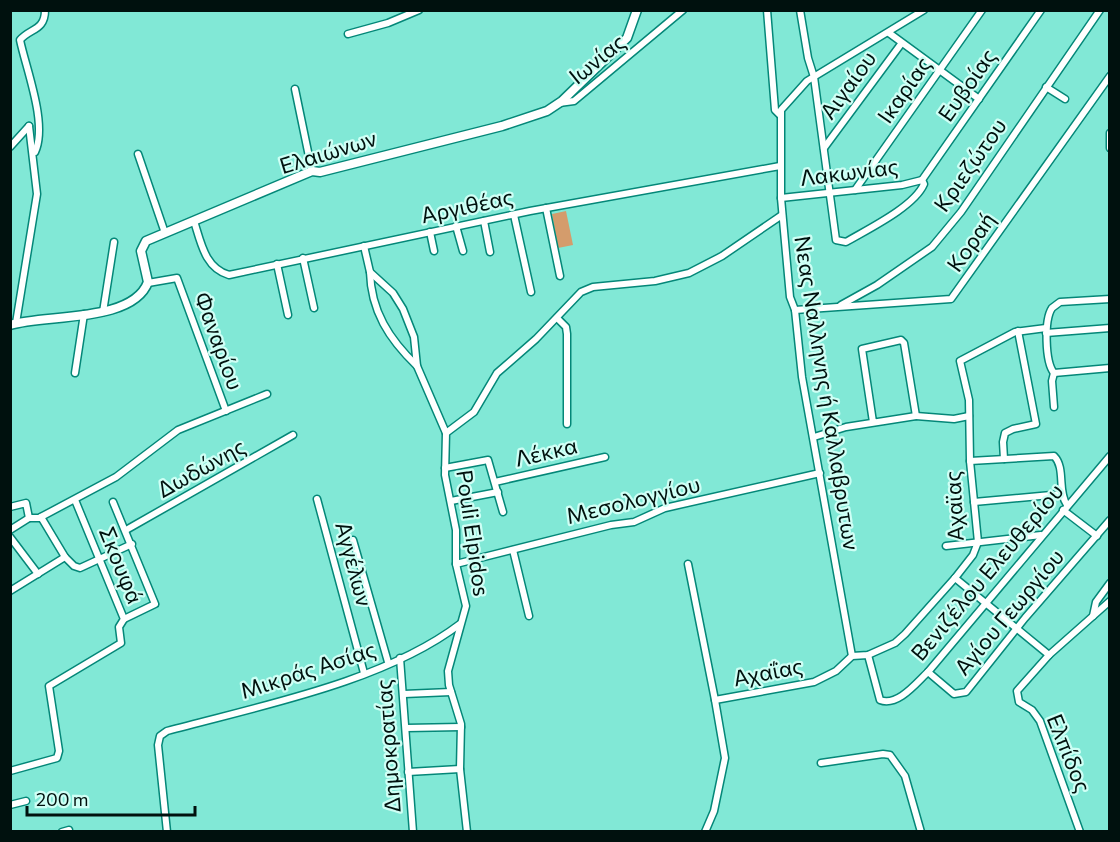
<svg xmlns="http://www.w3.org/2000/svg" width="1120" height="842" viewBox="0 0 1120 842" font-family="Commissioner,sans-serif">
<style>
.green{fill:#d49c6c}
.lines{fill:none;stroke-linecap:round;stroke-linejoin:round}
.street-casing{stroke:#048778;stroke-width:9}
.secondary-casing{stroke:#048778;stroke-width:11}
.street{stroke:#fff;stroke-width:6}
.secondary{stroke:#fff;stroke-width:8}
.labels{text-anchor:middle;stroke-width:4.5;stroke-linejoin:round;paint-order:stroke}
.street-label{font-size:22px;fill:#00110e;stroke:#cffff5}
</style>
<rect width="100%" height="100%" fill="#81e8d6"/>
<path class="green" d="M566,211L573,245L558,248L552,214Z"/>
<g class="lines">
<g class="street-casing">
<g id="street">
<path d="M767,10L775,110L780,115"/>
<path d="M800,10L808,58L814,77L836,240L846,242C868,229 914,207 924,184L922,180"/>
<path d="M889,33L979,99"/>
<path d="M348,34L388,23L419,10"/>
<path d="M1046,87L1065,99"/>
<path d="M295,89L312,171"/>
<path d="M559,103L574,101L683,10"/>
<path d="M1110,133V148"/>
<path d="M10,147L29,126"/>
<path d="M824,148L901,44"/>
<path d="M35,152C48,124 26,69 20,40C30,28 45,31 45,10"/>
<path d="M138,154L165,233"/>
<path d="M922,180L1041,10"/>
<path d="M855,190L982,10"/>
<path d="M781,198L902,185L922,180"/>
<path d="M546,208L560,276"/>
<path d="M514,215L531,292"/>
<path d="M194,221C201,243 205,268 229,275L530,211L780,166"/>
<path d="M484,221L490,252"/>
<path d="M456,226L463,251"/>
<path d="M430,232L434,251"/>
<path d="M364,246L370,272L393,293L403,309L414,337L417,366L446,433"/>
<path d="M303,258L314,308"/>
<path d="M277,264L288,315"/>
<path d="M370,272C371,311 389,339 417,366"/>
<path d="M148,283L177,278L226,411"/>
<path d="M841,305L877,285L932,247L961,212L1100,10"/>
<path d="M795,310L951,299L1110,76"/>
<path d="M103,312L114,242"/>
<path d="M557,318L566,327L567,334V424"/>
<path d="M16,323L37,194L29,126"/>
<path d="M1046,333L1110,328"/>
<path d="M75,373L84,314"/>
<path d="M1054,373C1045,362 1044,320 1052,308L1060,302L1110,299"/>
<path d="M1054,373L1110,368"/>
<path d="M1054,407L1052,381L1054,373"/>
<path d="M916,416L954,419L969,416"/>
<path d="M814,437L846,427L916,416L904,343L901,340L862,349L873,422"/>
<path d="M1004,459L1003,442L1005,433L1013,429L1036,424L1018,331"/>
<path d="M970,461L1054,456C1066,468 1057,491 1067,505"/>
<path d="M445,468L488,460L503,512"/>
<path d="M495,482L605,457"/>
<path d="M317,499L364,673"/>
<path d="M451,501L498,492"/>
<path d="M113,502L155,604L124,619"/>
<path d="M974,502L1062,494"/>
<path d="M10,507L26,503L29,518"/>
<path d="M1063,510L1097,536"/>
<path d="M41,517L65,557"/>
<path d="M10,530L29,518H39L116,477L178,430L267,394"/>
<path d="M126,530L293,435"/>
<path d="M10,537L38,574"/>
<path d="M353,540L388,662"/>
<path d="M946,546L1041,535"/>
<path d="M513,550L529,616"/>
<path d="M456,564L611,525L634,522L665,508L820,473"/>
<path d="M688,564L715,700"/>
<path d="M955,578L1049,655"/>
<path d="M10,591L65,557L74,566L80,568L132,544"/>
<path d="M1093,616L1096,602L1110,583"/>
<path d="M868,655L880,700C898,707 917,682 928,672L1110,456"/>
<path d="M852,656L802,377L795,310L790,297L781,198V110L807,81L924,10"/>
<path d="M400,658L413,832"/>
<path d="M928,672L954,694L966,692L1025,618L1110,520"/>
<path d="M404,694L451,692"/>
<path d="M406,728L461,727"/>
<path d="M821,763L883,754L890,755L905,776L921,832"/>
<path d="M10,771L57,758L59,751L49,686L121,643L119,627L124,619L75,500"/>
<path d="M408,772L460,769"/>
<path d="M10,805L26,801"/>
<path d="M62,832L69,830"/>
<path d="M167,832L158,745L160,736L167,731C259,706 384,682 460,624"/>
<path d="M467,832L460,769L461,724L449,685L448,671L466,606L456,564V530L445,475L446,433L474,412L497,373L536,339L581,292L593,287L655,281L689,273L722,256L782,215"/>
<path d="M705,832L714,811L725,758L715,700L814,682L836,671L852,656L868,655L895,643L905,634L955,578L973,555L978,542L970,461L969,400L960,361L1015,332L1046,328"/>
<path d="M1080,832L1040,721L1032,710L1019,702L1017,691L1049,655L1110,601"/>
</g>
</g>
<g class="secondary-casing">
<path id="secondary" d="M10,325C46,314 133,323 148,282L141,251L146,241L312,171L320,172L502,126L547,111L562,101L627,38L637,10"/>
</g>
<use href="#street" class="street"/>
<use href="#secondary" class="secondary"/>
</g>
<g class="labels">
<g class="street-label">
<text transform="translate(597 59) rotate(-39)" y="8">Ιωνίας</text>
<text transform="translate(848 85) rotate(-54)" y="8">Αιγαίου</text>
<text transform="translate(967 85) rotate(-55)" y="8">Ευβοίας</text>
<text transform="translate(904 90) rotate(-55)" y="8">Ικαρίας</text>
<text transform="translate(328 152) rotate(-17)" y="8">Ελαιώνων</text>
<text transform="translate(970 165) rotate(-55)" y="8">Κριεζώτου</text>
<text transform="translate(849 172) rotate(-7)" y="8">Λακωνίας</text>
<text transform="translate(467 206) rotate(-12)" y="8">Αργιθέας</text>
<text transform="translate(971 242) rotate(-55)" y="8">Κοραή</text>
<text transform="translate(219 341) rotate(70)" y="8">Φαναρίου</text>
<text transform="translate(827 393) rotate(81)" y="8">Νεας Nαλληνης ή Καλλαβρυτων</text>
<text transform="translate(546 452) rotate(-13)" y="8">Λέκκα</text>
<text transform="translate(201 468) rotate(-29)" y="8">Δωδώνης</text>
<text transform="translate(633 500) rotate(-14)" y="8">Μεσολογγίου</text>
<text transform="translate(954 506) rotate(-93)" y="8">Αχαϊας</text>
<text transform="translate(473 533) rotate(82)" y="8">Pouli Elpidos</text>
<text transform="translate(354 564) rotate(75)" y="8">Αγγέλων</text>
<text transform="translate(121 565) rotate(68)" y="8">Σκουφά</text>
<text transform="translate(987 572) rotate(-50)" y="8">Βενιζέλου Ελευθερίου</text>
<text transform="translate(1009 612) rotate(-50)" y="8">Αγίου Γεωργίου</text>
<text transform="translate(308 670) rotate(-18)" y="8">Μικράς Ασίας</text>
<text transform="translate(768 672) rotate(-11)" y="8">Αχαΐας</text>
<text transform="translate(388 746) rotate(-94)" y="8">Δημοκρατίας</text>
<text transform="translate(1069 753) rotate(68)" y="8">Ελπίδος</text>
</g>
</g>
<rect width="1120" height="842" fill="none" stroke="#00110e" stroke-width="24"/>
<path d="M27 806v9h168v-9" fill="none" stroke="#00110e" stroke-width="3"/>
<text x="36" y="806" font-size="18" fill="#00110e" stroke="#cffff5" stroke-width="4.5" paint-order="stroke">200 m</text>
</svg>
